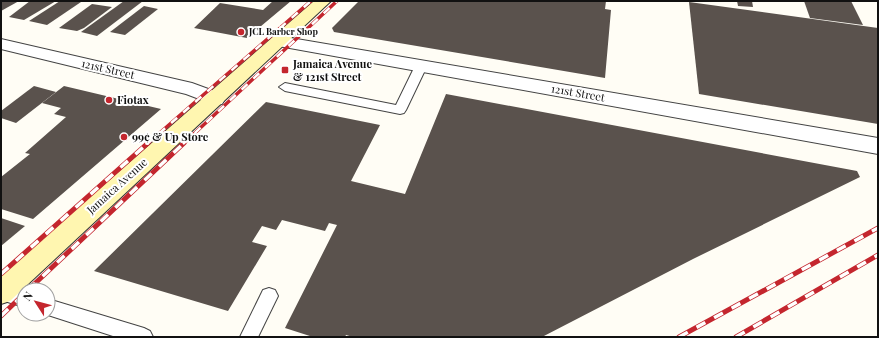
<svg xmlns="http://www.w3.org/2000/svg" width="879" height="338" viewBox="0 0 879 338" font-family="'Playfair Display',serif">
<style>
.building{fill:#5a524d}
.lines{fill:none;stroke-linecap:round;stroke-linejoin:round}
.service-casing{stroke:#444;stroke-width:2}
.minor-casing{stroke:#444;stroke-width:2}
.secondary-casing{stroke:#333;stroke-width:2}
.service{fill:#fff;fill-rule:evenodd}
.minor{fill:#fff;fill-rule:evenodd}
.secondary{fill:#fff6b0;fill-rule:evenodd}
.rail-far1-casing{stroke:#c4262e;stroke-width:3.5}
.rail-casing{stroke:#c4262e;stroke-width:5}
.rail-far1{stroke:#fff;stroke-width:2.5;stroke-dasharray:8;stroke-linecap:butt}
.rail{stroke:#fff;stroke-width:3.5;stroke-dasharray:10;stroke-linecap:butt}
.poi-dot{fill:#c4262e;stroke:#fff;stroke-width:1.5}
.labels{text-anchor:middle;stroke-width:4;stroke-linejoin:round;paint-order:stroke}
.far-poi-label{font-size:9px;font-weight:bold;fill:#111;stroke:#fff;text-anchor:start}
.poi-label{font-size:11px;font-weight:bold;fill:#111;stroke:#fff;text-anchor:start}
.street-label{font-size:11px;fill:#111;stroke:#fff}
</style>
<rect width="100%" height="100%" fill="#fffdf5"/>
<g class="building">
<path d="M1,1H19L1,11Z"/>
<path d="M30,1H56L24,20L9,17Z"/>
<path d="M60,1L81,2L47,25L29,21Z"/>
<path d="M124,1H143L97,36L81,32Z"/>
<path d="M273,1H291L247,38L194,28L220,3L263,10Z"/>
<path d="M359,1H606L605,9L611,10L605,78L334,32L332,28Z"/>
<path d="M737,1H752L753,7L738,6Z"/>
<path d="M804,1H851L863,25L810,18Z"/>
<path d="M689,2L878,28V124L699,94Z"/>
<path d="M92,4L112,7L84,28L77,31L59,28Z"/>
<path d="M144,6L158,9L125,35L110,32Z"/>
<path d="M34,86L56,92L16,123L1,118V111Z"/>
<path d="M64,86L161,109L33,219L1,209V177L30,154L25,153L66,117L54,114L61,108L42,103Z"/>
<path d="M446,94L857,171L860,177L693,259L542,337H353L346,335L345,337H313L285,328L337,225L329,223L325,231L282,220L276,230L262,226L252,242L267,246L228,311L94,271L266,102L380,125L351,181L405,194Z"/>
<path d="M1,218L25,226L1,246Z"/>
</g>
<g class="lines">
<g class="service-casing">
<g id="service">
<path d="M421,62L427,66L406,110L404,113L400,114L285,91L279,87L285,83L396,105L415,66Z"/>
<path d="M1,284L24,291V307L1,300Z"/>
<path d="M269,288L275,290L278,296L258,337H240L263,290Z"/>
<path d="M48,299L144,328L150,331L153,337H116L48,315L45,314H48Z"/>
</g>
</g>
<g class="minor-casing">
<g id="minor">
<path d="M279,36L878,138V154L273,45L270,41L273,37Z"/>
<path d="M1,39L192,83L222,94L225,99L222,104L215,105L186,94L1,49Z"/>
</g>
</g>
<g class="secondary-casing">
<path id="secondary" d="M314,1H331L10,301L1,304V275Z"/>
</g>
<use href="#service" class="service"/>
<use href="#minor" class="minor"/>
<use href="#secondary" class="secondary"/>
<g class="rail-far1-casing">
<g id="rail-far1">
<path d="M147,144L311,1"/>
<path d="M183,144L337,1"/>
</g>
</g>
<g class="rail-casing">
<g id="rail">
<path d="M1,274L148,143"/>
<path d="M28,290L184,143"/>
<path d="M1,316L24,294"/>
<path d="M679,337L878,228"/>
<path d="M736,337L878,255"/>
</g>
</g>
<use href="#rail-far1" class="rail-far1"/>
<use href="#rail" class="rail"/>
</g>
<g class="poi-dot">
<circle cx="241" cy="32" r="4"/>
<rect x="281" y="66" width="8" height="8" rx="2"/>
<circle cx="109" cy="100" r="4"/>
<circle cx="124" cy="137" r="4"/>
</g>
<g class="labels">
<g class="far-poi-label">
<text x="249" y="35">JCL Barber Shop</text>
</g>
<g class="poi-label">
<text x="293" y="68">Jamaica Avenue<tspan x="293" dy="13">&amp; 121st Street</tspan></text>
<text x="117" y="104">Fiotax</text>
<text x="132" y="141">99¢ &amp; Up Store</text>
</g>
<g class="street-label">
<text transform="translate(108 69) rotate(13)" y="4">121st Street</text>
<text transform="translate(578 93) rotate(10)" y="4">121st Street</text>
<text transform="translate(117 186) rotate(-42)" y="4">Jamaica Avenue</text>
</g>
</g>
<rect width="879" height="338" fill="none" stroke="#111111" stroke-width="4"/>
<g transform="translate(36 302) rotate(306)"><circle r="19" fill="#ffffff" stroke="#a0a0a0"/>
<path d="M0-3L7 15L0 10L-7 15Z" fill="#c4262e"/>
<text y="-6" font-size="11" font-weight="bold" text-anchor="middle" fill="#111111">N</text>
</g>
</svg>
